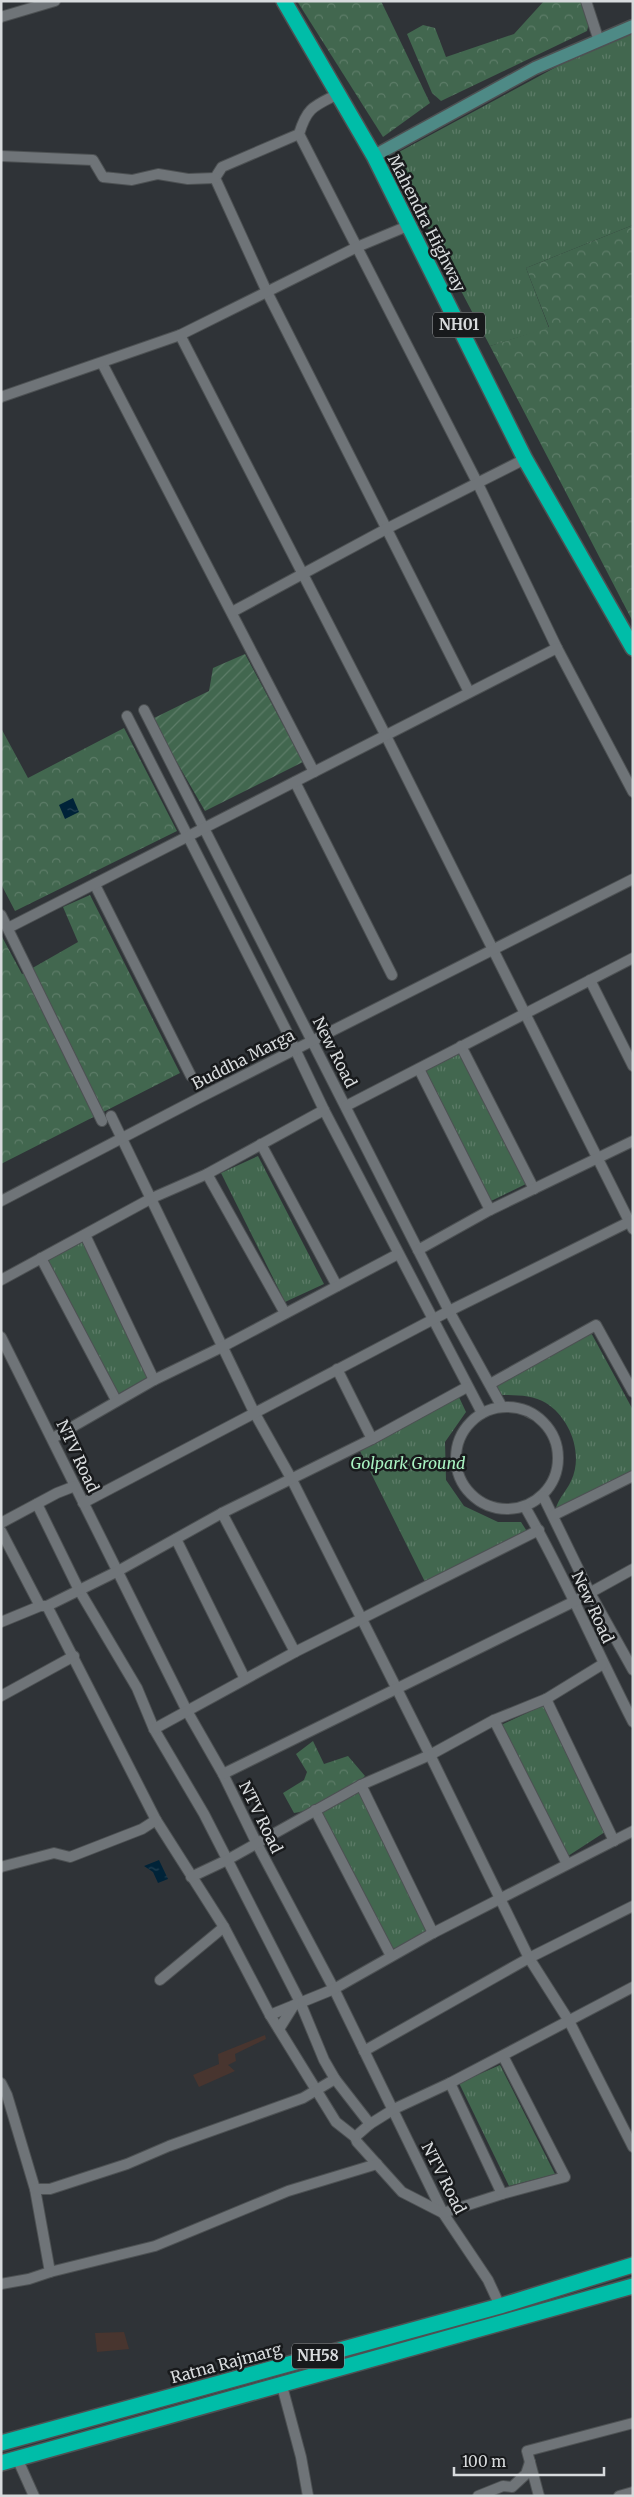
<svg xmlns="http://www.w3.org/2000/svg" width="634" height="2497" viewBox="0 0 634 2497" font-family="Merriweather,serif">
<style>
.education{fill:#48352f}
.forest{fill:url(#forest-crowns)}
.park{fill:url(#park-tufts)}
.garden{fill:url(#garden-furrows)}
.water{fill:url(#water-ripples)}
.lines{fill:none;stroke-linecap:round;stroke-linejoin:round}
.street-casing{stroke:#4d5153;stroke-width:12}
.secondary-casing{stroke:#4d5153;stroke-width:15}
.highway-casing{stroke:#4d5153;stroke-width:18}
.street{stroke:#6f7478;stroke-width:10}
.secondary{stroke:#4e8a86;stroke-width:12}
.highway{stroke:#00bda8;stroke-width:15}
.labels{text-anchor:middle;stroke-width:5;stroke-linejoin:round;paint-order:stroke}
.shield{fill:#181a1c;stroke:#9ea1a3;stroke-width:1}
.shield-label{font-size:15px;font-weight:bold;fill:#d8dbdd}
.street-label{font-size:16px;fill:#d8dbdd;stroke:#181a1c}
.park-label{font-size:16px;font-style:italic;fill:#a9f3c2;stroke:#181a1c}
</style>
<defs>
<pattern id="forest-crowns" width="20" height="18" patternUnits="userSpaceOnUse" patternTransform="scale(1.25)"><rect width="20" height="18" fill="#42674f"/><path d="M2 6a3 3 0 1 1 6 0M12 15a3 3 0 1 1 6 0" fill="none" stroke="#5d7c68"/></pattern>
<pattern id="park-tufts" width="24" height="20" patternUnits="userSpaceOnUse" patternTransform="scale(1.25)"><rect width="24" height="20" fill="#42674f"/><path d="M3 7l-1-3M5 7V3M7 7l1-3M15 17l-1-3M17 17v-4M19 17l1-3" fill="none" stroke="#5d7c68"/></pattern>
<pattern id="garden-furrows" width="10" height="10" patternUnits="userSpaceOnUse" patternTransform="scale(1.25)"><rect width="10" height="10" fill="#42674f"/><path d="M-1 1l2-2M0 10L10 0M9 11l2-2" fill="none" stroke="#5d7c68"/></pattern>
<pattern id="water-ripples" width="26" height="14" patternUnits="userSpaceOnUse" patternTransform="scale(1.25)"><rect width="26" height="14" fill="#002338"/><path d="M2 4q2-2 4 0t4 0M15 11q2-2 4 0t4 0" fill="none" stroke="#244254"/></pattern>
</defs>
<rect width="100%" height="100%" fill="#2f3337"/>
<g class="education">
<path d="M265,2035L266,2039L235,2054L236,2061L228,2065L235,2071L199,2087L193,2075L219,2064L218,2054Z"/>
<path d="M124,2332L129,2349L97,2352L95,2333Z"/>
</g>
<g class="forest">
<path d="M297,1H381L430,103L383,137Z"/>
<path d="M544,1H582L589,23L587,31L441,101L432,93L407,34L423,25L435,28L446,57L514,34Z"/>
<path d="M633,225V622L490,346L549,327L526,268Z"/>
<path d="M1,728L28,778L124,728L177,831L15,911L1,884Z"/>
<path d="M90,895L180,1073L1,1164V935L22,974L78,942L63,907Z"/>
<path d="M313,1741L324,1764L348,1756L365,1776C346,1794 320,1809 294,1813L283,1793L304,1780L307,1772L296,1754Z"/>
</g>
<g class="park">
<path d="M633,29V225L526,268L549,328L490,346L397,169L399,152L582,53Z"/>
<path d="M460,1050L528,1183L489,1202L423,1070Z"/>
<path d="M258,1156L324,1284L285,1302L221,1173Z"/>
<path d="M83,1241L148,1377L118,1394L46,1258Z"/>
<path d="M589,1329L633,1410V1472L555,1511C558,1498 566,1492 571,1481C584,1454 570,1418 546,1403C533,1395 515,1395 500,1395L494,1382Z"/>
<path d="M458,1395L466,1412L445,1442L446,1480L464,1506L498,1522H521L528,1533L427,1586L357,1445Z"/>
<path d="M544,1705L605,1832L568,1856L501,1725Z"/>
<path d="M361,1788L430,1933L393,1954L317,1813Z"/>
<path d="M500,2065L555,2174L509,2186L459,2083Z"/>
</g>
<path class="garden" d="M245,654L303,762L205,811L152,719L209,691L213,668Z"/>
<g class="water">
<path d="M73,798L79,812L65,819L59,805Z"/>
<path d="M159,1860L168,1879L158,1883L153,1872L144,1866Z"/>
</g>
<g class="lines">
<g class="street-casing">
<g id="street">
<path d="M586,1L599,41"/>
<path d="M1,17L55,1"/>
<path d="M338,94C314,106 307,107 299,134L478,484L557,648L633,792"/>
<path d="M299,134L222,167L215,178L267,292L469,692"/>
<path d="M1,156L93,160L103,177L132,180L158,174L188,179L215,178"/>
<path d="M180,335L385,734L633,1229"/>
<path d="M102,363L314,772"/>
<path d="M1,397L180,335L357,247L410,225"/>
<path d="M232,612L388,528L525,459"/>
<path d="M144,710L449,1311L502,1407"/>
<path d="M127,716L285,1028L324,1110L482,1413"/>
<path d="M295,782L392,975"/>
<path d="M95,885L191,1076"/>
<path d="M1,915L102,1121"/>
<path d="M8,928L557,648"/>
<path d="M590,980L633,1066"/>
<path d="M461,1046L534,1189"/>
<path d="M419,1069L490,1210"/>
<path d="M346,1106L633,958"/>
<path d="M111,1116L254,1412L291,1478L430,1755L529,1958L569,2021L633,2147"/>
<path d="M261,1144L337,1286"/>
<path d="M207,1174L285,1313"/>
<path d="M1,1201L199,1098L633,879"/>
<path d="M85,1235L154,1380"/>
<path d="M418,1250L490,1210L633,1141"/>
<path d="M41,1258L116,1400"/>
<path d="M1,1280L152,1198L207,1174L324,1110"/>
<path d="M1,1337L187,1711L223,1774L257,1844L334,1989L443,2213L488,2280L500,2306"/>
<path d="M337,1369L372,1439"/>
<path d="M490,1384L596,1325L633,1392"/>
<circle cx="507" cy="1458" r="51"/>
<path d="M53,1438L154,1380L222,1347L398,1254"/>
<path d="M543,1496L590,1593L633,1670"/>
<path d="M83,1503L449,1311L633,1220"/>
<path d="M37,1504L79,1590L137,1688L154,1729L204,1814L300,2002L324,2060L335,2079L370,2124L355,2137L357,2142L402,2192L443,2213L502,2194L565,2177L503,2056"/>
<path d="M525,1507C565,1576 596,1650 633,1722"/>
<path d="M222,1513L295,1652"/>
<path d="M554,1515L633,1476"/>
<path d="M1,1523L57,1493L75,1486"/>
<path d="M1,1531L40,1606"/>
<path d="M176,1539L245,1679"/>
<path d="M47,1606L156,1820L224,1927L270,2015L336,2122L355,2137"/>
<path d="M1,1622L40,1606H47L118,1571L222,1513L372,1439L467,1387"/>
<path d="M1,1696L74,1656"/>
<path d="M546,1699L614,1841"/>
<path d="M494,1720L567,1864"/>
<path d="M154,1729L295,1652L539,1530"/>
<path d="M223,1774L575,1601L633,1569"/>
<path d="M361,1785L433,1933"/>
<path d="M315,1810L391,1956"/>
<path d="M1,1867L54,1853L70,1857L142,1829L156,1820"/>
<path d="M191,1877L227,1860L361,1785L430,1755L494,1720L546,1699L603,1664"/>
<path d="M160,1980L224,1927"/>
<path d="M270,2015L334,1989L433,1933L633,1831"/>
<path d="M279,2029L294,2005"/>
<path d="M364,2051L529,1958L633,1906"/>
<path d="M1,2083L7,2095L35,2189L50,2272"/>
<path d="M450,2083L502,2194"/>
<path d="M370,2124L394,2109L450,2083L633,1987"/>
<path d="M35,2189H50L127,2164L169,2146L303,2098L335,2079"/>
<path d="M1,2284L29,2279L50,2272L155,2246L288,2191L377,2164"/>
<path d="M282,2386L301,2457L308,2496"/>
<path d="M17,2458L34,2496"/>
<path d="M478,2496L503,2486L512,2487L526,2474L530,2462"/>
<path d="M539,2496L527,2451L633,2423"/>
<path d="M619,2496L633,2492"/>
</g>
</g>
<g class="secondary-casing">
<path id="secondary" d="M374,156L535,68L633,26"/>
</g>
<g class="highway-casing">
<g id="highway">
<path d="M284,1L374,156L525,459L633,648"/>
<path d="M1,2443L500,2306L633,2265"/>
<path d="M1,2463L633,2286"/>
</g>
</g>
<use href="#street" class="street"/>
<use href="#secondary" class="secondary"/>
<use href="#highway" class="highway"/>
</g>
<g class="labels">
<g class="shield">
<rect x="433" y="312.5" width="52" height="25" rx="4"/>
<rect x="292" y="2343.5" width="52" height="25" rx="4"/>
</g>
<g class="shield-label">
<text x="459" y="330">NH01</text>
<text x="318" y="2361">NH58</text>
</g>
<g class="street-label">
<text transform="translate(427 223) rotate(63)" y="6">Mahendra Highway</text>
<text transform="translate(335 1052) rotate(63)" y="6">New Road</text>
<text transform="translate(243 1059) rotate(-27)" y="6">Buddha Marga</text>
<text transform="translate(78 1456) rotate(65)" y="6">NTV Road</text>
<text transform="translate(593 1607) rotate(65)" y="6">New Road</text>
<text transform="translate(261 1817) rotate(64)" y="6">NTV Road</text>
<text transform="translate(444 2178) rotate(63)" y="6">NTV Road</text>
<text transform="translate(226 2363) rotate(-15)" y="6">Ratna Rajmarg</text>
</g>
<g class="park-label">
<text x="408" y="1469">Golpark Ground</text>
</g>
</g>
<rect width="634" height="2497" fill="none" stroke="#d8dbdd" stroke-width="5"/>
<path d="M454 2467v8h150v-8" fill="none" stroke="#d8dbdd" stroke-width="2.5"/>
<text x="462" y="2467" font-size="15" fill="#d8dbdd" stroke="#181a1c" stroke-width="4" paint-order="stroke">100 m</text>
</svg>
